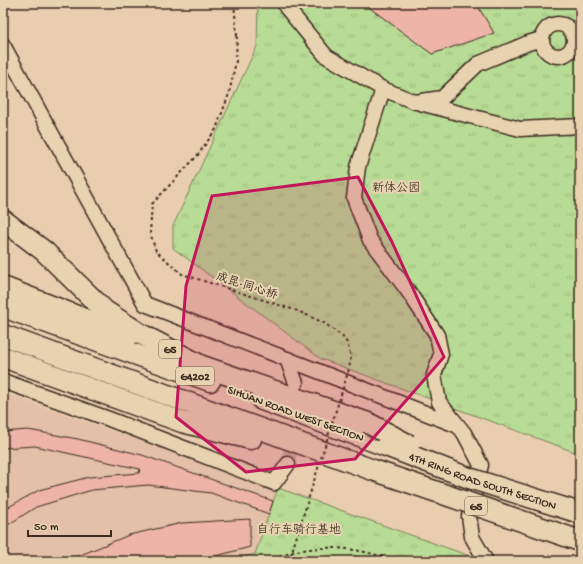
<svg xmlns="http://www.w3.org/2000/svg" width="583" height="564" viewBox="0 0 583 564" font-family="'Gochi Hand','LXGW WenKai TC',sans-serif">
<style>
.built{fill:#e3c0a7}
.grass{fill:url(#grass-tufts);stroke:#7a825a}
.building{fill:#eeb4a8;stroke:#3b2a1e}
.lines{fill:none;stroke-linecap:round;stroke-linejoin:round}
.minor-tunnel{stroke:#c6ac92;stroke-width:14;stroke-dasharray:14 7;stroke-linecap:butt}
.minor-casing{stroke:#3b2a1e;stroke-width:17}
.highway-casing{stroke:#3b2a1e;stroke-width:23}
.path{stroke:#3b2a1e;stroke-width:2;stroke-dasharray:3 3;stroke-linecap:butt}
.minor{stroke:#e8d3b1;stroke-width:14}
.highway{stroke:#e8d3b1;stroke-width:20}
.highway-bridge-casing{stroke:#3b2a1e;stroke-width:23;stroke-linecap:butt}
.path-bridge{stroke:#3b2a1e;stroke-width:2;stroke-dasharray:3 3;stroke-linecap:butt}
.highway-bridge{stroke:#e8d3b1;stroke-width:20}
.marked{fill:#c2185b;fill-opacity:0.2;stroke:#c2185b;stroke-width:3;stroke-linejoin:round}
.labels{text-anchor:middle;stroke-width:4;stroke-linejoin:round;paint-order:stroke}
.shield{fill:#e8d3b1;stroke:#6f5d4a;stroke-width:1}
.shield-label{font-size:11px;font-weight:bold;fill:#3b2a1e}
.park-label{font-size:12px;fill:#483c2a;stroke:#e8d3b1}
.street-label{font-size:12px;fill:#3b2a1e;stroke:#e8d3b1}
</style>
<defs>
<pattern id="grass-tufts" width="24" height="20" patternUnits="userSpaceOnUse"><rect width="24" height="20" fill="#b8db95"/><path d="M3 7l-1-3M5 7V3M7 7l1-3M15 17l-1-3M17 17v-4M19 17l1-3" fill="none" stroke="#9fbc80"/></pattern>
</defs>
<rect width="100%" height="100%" fill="#e9cdaf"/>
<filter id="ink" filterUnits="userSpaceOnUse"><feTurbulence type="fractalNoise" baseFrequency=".025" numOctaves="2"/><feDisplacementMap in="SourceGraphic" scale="8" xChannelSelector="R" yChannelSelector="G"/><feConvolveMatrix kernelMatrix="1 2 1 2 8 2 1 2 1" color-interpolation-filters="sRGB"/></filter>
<g filter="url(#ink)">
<path class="built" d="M3,393L278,488L255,554L231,561H3Z"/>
<g class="grass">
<path d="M258,3H580V454L321,359L173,248V226L257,46Z"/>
<path d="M278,488L484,561H231L255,554Z"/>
</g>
<g class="building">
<path d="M363,3H476L494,33L432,54Z"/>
<path d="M28,430L78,439L142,455L273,501L269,514L211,493L148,485L92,490L36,507L3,528V510L39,490L89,477L139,473L140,469L35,446L3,448V432Z"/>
<path d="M250,519V547L197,561H66L129,535L182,523Z"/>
</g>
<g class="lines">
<path class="minor-tunnel" d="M288,464L295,426L296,405"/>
<g class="minor-casing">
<g id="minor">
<path d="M284,3L286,7L326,56L383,89L415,102L442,98L478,64L528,43L542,39"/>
<circle cx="558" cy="40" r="16"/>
<path d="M3,45L145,304L287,359L296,383"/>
<path d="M383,89L358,167L354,198L370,240L408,291L437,335L441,354L434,375L439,402L464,433L481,465L469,516L472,537L486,561"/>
<path d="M420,103L520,129L580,126"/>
<path d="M287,359L456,425"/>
<path d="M3,381L109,419L274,483L288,464"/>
</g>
</g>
<g class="highway-casing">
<g id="highway">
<path d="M3,220L44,251L105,311L139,333L202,366L368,423"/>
<path d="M3,287L128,336"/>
<path d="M3,307L210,381"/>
<path d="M3,335L373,470"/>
<path d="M3,357L182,422L251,439"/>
<path d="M262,400L386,446"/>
</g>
</g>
<g class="path">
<path d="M234,3L237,36"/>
<path d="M269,561C308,542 354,545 394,561"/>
</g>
<use href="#minor" class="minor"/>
<use href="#highway" class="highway"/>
<g class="highway-bridge-casing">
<g id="highway-bridge">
<path d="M368,423L409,445"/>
<path id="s1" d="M386,446L469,478L580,513"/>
<path d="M373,470L580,541"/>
</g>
</g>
<path class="path-bridge" d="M237,36L236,61L229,94L216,129L198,155L152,204L150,233L156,251L182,274L298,311L324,323L342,336L347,343L351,357L349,369L289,561"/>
<use href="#highway-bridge" class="highway-bridge"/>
</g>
</g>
<path class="marked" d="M358,177L392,242L444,357L355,459L246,472L176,417L186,286L212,196Z"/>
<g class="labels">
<g class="shield">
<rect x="159" y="340" width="22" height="18" rx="3"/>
<rect x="176" y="367" width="38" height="18" rx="3"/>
<rect x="465" y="497" width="22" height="18" rx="3"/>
</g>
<g class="shield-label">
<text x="170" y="353">G5</text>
<text x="195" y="380">G4202</text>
<text x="476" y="510">G5</text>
</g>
<g class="park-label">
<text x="396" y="191">新体公园</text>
<text x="299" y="533">自行车骑行基地</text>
</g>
<g class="street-label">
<text transform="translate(247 285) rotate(18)" y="4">成昆·同心桥</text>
<text transform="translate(296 413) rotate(20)" y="4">SIHUAN ROAD WEST SECTION</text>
<text dy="4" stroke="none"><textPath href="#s1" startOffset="103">4TH RING ROAD SOUTH SECTION</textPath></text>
</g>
</g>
<rect width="583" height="564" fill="none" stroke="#e8d3b1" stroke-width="16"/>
<rect x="8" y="8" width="567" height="548" fill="none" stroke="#3b2a1e" stroke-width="1.5" filter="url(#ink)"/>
<path d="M28 530v6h83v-6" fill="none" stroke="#3b2a1e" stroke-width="2"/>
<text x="34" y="530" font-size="12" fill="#3b2a1e" stroke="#e8d3b1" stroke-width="3" paint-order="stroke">50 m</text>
</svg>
